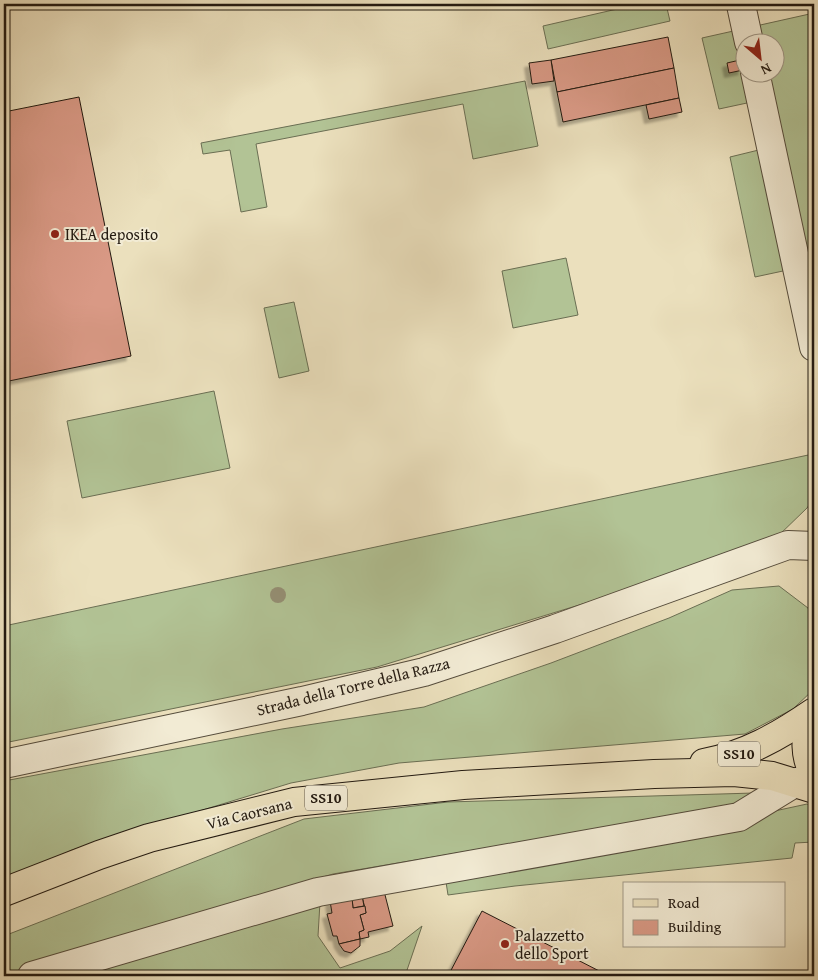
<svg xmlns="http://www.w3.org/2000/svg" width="818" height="980" viewBox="0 0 818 980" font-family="'Gentium Book Plus',serif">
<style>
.grass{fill:#b2c395;stroke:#6a6e53;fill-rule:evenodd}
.building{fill:#d99985;stroke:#231a11;filter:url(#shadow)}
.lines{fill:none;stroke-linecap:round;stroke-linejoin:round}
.minor-casing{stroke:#554c3c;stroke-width:30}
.major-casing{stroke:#231a11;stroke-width:30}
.minor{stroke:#f2ebd4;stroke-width:28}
.major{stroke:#ebe0bd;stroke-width:28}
.tree{fill:#958f74}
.poi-dot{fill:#8f2418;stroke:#f2ebd4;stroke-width:2}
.labels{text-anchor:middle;stroke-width:4;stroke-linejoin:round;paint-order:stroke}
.shield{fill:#f2ebd4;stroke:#61594c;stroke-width:1}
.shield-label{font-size:15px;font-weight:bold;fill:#231a11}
.poi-label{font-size:16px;fill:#231a11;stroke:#f2ebd4;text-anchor:start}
.street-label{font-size:16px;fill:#231a11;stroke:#f2ebd4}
</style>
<defs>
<filter id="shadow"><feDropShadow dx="-4.5" dy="4.5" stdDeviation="1" flood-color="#0004"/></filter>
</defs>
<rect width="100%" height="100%" fill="#ebe0bd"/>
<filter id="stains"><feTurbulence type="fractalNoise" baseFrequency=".004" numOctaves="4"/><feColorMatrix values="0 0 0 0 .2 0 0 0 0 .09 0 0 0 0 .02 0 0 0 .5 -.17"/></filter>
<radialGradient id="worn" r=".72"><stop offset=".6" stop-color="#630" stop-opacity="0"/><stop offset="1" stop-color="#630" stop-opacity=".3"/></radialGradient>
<g class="grass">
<path d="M639,4H666L670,21L548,49L543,26Z"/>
<path d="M814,13V348L797,268L755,277L730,157L771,147L761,100L719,109L702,38ZM746,42H776V72H746Z"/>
<path d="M525,81L538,146L473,159L463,104L256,144L267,207L241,212L230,150L203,154L201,143Z"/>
<path d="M566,258L578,315L513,328L502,271Z"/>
<path d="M294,302L309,371L279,378L264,308Z"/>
<path d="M214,391L230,468L82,498L67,421Z"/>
<path d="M813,454L814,498L807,508L776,538L602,598L377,667L4,743V626Z"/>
<path d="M779,586L808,608L814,621V689L793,709L745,734L399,763L291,783L72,850L4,881V781L282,729L424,707L551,663L669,618L732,590Z"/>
<path d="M754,793L757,802L333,874L20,968V976H4V936L304,819L448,802Z"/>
<path d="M807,804L814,807V842L795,843L792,858L515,886L448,895L446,882Z"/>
<path d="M320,902L318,936L340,968L390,951L422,926L405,976H75Z"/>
</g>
<g class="building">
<path d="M668,37L674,68L557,92L551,60Z"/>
<path d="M551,60L554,81L532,84L529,63Z"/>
<path d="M740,60L743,70L729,73L727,63Z"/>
<path d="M674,68L679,98L563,122L557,92Z"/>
<path d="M79,97L131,356L4,382V112Z"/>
<path d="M679,98L682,112L649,119L646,105Z"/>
<path d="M384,891L393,926L368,932L369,937L360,939L359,932L364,930L360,915L366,913L362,896Z"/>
<path d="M362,896L364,906L353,908L352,898Z"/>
<path d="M352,898L353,908L365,906L366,913L360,915L364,930L359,932L360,939L339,944L337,936H333L327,914L332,913L330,901Z"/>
<path d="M482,911L609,976H448Z"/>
<path d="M360,939V946L351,953L344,951L339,944Z"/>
</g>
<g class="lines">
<g class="minor-casing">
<g id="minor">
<path d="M741,5L749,42"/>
<path d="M755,72L814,347"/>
<path d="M4,764L302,701L424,672L555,629L788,545L814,546"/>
<path d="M32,976L318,892L739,817L796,782"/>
</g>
</g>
<g class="major-casing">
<g id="major">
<path d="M814,718C803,735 805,757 814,775"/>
<path d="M704,763C746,755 779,736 814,712"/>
<path d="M4,892L99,855L149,838L294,802L463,785L654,774L734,772L772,776L814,789"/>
</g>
</g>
<use href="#minor" class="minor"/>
<use href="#major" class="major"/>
</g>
<circle class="tree" cx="278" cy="595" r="8"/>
<g class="poi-dot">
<circle cx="55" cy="234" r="5"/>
<circle cx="505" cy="944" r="5"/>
</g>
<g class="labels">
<g class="shield">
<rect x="718" y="741.5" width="42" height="25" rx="4"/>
<rect x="305" y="785.5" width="42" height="25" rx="4"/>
</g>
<g class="shield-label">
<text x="739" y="759">SS10</text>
<text x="326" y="803">SS10</text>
</g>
<g class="poi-label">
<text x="65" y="240">IKEA deposito</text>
<text x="515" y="941">Palazzetto<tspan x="515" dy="18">dello Sport</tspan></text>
</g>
<g class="street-label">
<text transform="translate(353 686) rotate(-14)" y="6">Strada della Torre della Razza</text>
<text transform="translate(249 813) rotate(-14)" y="6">Via Caorsana</text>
</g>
</g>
<rect width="818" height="980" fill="none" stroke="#ebe0bd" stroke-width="20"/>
<rect x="5" y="5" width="808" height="970" fill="none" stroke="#231a11" stroke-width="2.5"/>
<rect x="10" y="10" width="798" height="960" fill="none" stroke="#231a11"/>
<rect x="623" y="882" width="162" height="65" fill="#f2ebd4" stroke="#9f9786"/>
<rect x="633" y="899" width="25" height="8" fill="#ebe0bd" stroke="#9f9786"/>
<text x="668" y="908" font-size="15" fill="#231a11">Road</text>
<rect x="633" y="920" width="25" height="15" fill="#d99985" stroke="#9f9786"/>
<text x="668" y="932" font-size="15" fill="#231a11">Building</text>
<g transform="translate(760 58) rotate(152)"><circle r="24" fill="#f2ebd4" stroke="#9f9786"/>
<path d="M0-4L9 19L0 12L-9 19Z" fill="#8f2418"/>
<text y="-8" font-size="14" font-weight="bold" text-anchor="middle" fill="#231a11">N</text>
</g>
<rect width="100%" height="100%" filter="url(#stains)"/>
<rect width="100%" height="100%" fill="url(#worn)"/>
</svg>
